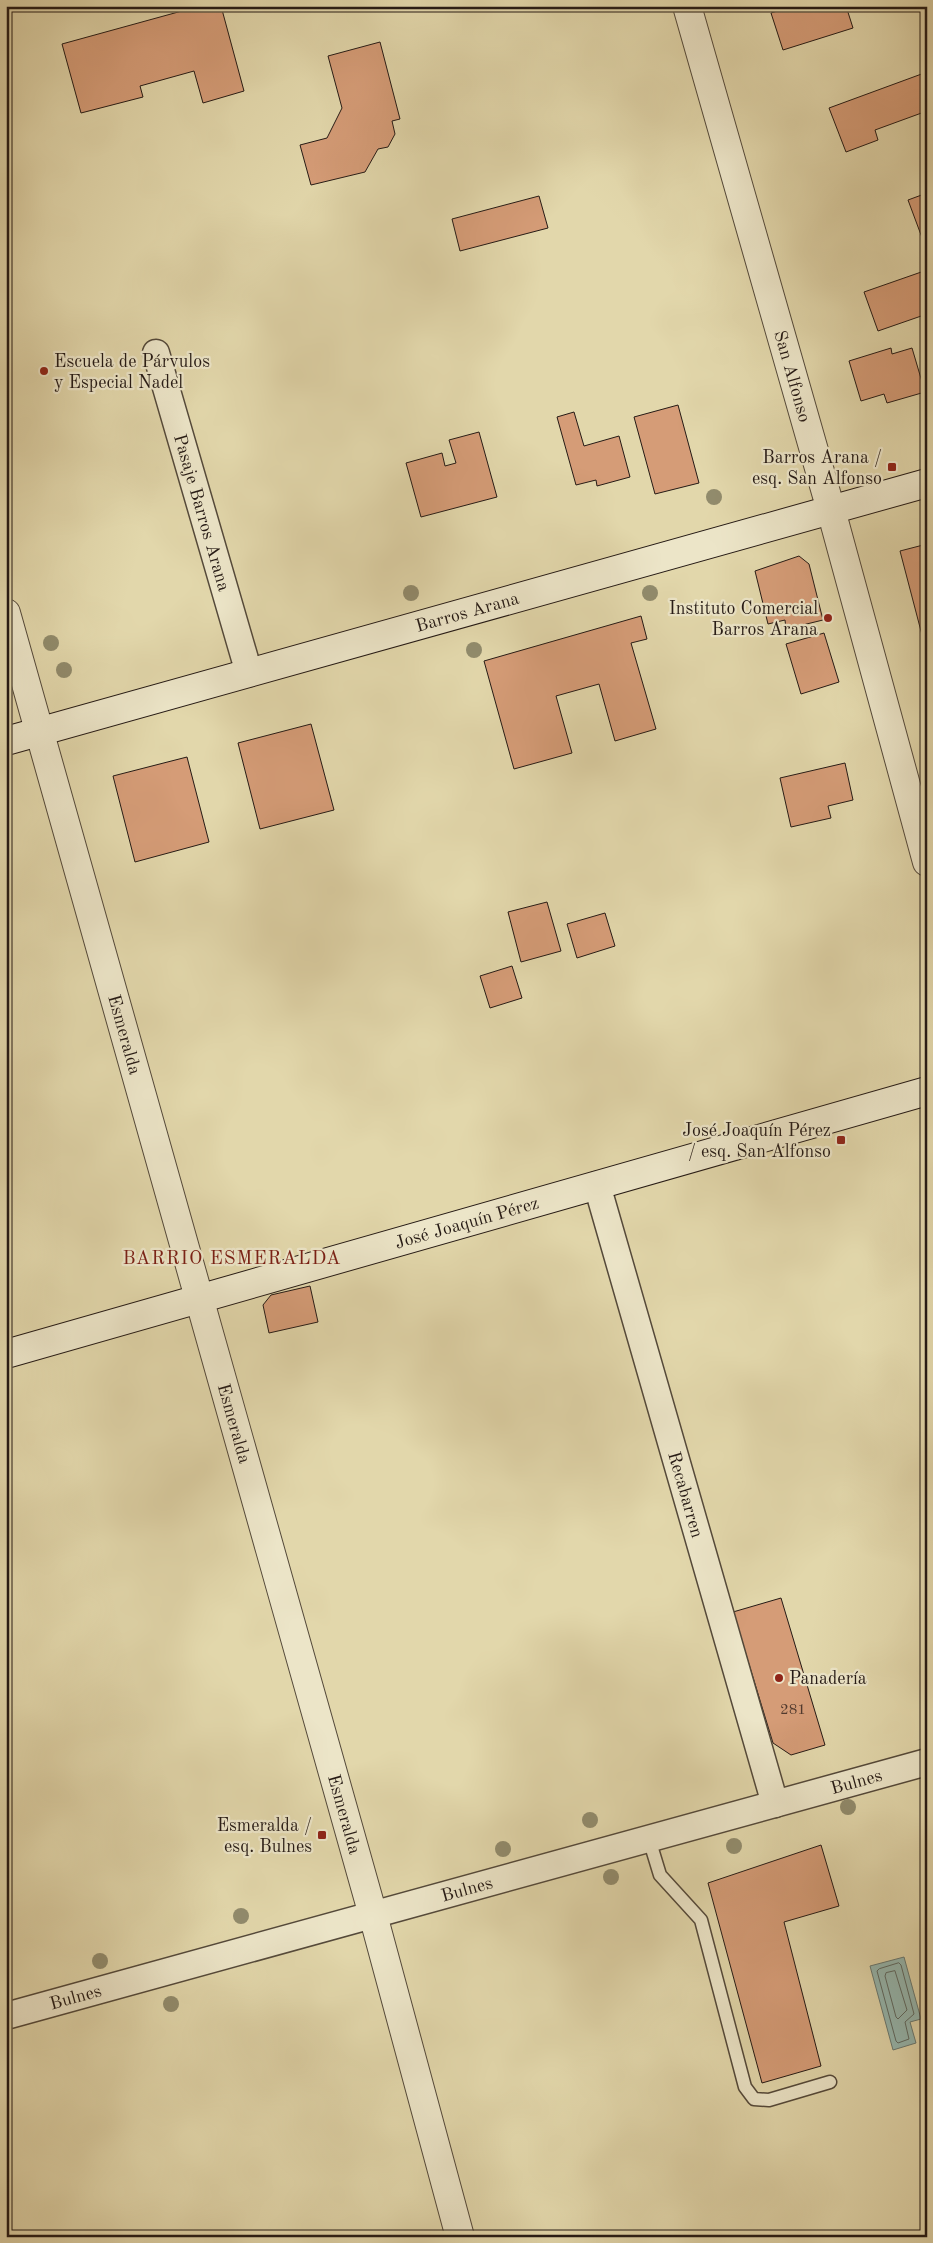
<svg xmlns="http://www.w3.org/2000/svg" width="933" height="2243" viewBox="0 0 933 2243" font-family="'Old Standard TT',serif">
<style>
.water{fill:#96b8b0;stroke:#697972}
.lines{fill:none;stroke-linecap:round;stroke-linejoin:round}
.shore{stroke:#5e6962;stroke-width:1}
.building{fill:#d59c77;stroke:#251a15}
.service-casing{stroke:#54493a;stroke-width:15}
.minor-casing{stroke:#54493a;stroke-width:29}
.tertiary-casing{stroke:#54493a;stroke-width:30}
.secondary-casing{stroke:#251a15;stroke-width:30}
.service{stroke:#ece5c8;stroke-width:12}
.minor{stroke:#ece5c8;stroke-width:26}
.tertiary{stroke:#ece5c8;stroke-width:28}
.secondary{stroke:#ece5c8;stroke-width:28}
.tree{fill:#918b6c}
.poi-dot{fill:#8f2418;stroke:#ece5c8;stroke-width:2}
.labels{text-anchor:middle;stroke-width:4.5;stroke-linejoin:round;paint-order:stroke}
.number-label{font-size:15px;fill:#513a2e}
.poi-label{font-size:18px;fill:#251a15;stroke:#ece5c8;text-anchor:end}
.street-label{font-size:18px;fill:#251a15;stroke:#ece5c8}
.neighbourhood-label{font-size:19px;letter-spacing:1px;fill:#7a1f14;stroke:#ece5c8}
</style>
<rect width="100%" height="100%" fill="#e2d7ab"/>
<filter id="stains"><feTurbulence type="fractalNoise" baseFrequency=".004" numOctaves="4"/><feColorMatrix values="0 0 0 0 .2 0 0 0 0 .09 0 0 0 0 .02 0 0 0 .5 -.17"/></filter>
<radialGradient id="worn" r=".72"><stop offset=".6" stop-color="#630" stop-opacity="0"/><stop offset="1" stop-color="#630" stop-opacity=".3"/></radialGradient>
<path class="water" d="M904,1957L921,2019L910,2022L916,2043L893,2050L870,1966Z"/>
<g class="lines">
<g class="shore">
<path d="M899,1963L901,1965L914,2014L905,2022L909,2039L898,2043L896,2041L877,1971L879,1969Z"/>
<path d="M895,1971L907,2010L898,2019L896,2017L885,1976L886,1973Z"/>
</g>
</g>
<g class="building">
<path d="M200,6H221L244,91L203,103L194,71L140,86L143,97L81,113L62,44Z"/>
<path d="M793,6H846L853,28L783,50L771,13Z"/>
<path d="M380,42L400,119L392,121L395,134L388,147L378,149L365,172L311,185L300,145L327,138L342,108L328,56Z"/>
<path d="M927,72V111L875,130L878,140L846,152L829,108Z"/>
<path d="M927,193V251L908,200Z"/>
<path d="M539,196L548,228L460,251L452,219Z"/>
<path d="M927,270V314L878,331L864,292Z"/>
<path d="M891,348L892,354L912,348L925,392L887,403L884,394L861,401L849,361Z"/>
<path d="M678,405L699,483L655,494L634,417Z"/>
<path d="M574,412L584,446L619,436L630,477L597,486L596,480L576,485L557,417Z"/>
<path d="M479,432L497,497L421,517L406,463L442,453L445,466L456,463L449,440Z"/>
<path d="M927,544V634L922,635L900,551Z"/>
<path d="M799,556L809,564L823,620L786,629L785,620L768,624L755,571Z"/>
<path d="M641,616L647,639L631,643L656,729L615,741L599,684L556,696L572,753L514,769L484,661Z"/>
<path d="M824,633L839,682L801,694L786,644Z"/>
<path d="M311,724L334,810L260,829L238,743Z"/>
<path d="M187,757L209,842L135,862L113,776Z"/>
<path d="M845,763L853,800L828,806L831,818L791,827L780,778Z"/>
<path d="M547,902L561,951L521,962L508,912Z"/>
<path d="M605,913L615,946L577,958L567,924Z"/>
<path d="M512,966L522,998L490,1008L480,976Z"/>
<path d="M310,1286L318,1322L269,1333L263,1305L271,1295Z"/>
<path d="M781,1598L825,1745L791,1755L773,1743L733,1612Z"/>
<path d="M821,1845L839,1906L784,1922L821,2066L762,2083L708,1883Z"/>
</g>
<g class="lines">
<g class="service-casing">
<path id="service" d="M649,1839L660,1875L701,1920L745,2087L754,2099L769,2100L830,2082"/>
</g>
<g class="minor-casing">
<g id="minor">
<path id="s1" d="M156,353L249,673"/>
<path id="s2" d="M597,1185L775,1804"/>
<path id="s3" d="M6,2016L927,1762"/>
</g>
</g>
<g class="tertiary-casing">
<g id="tertiary">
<path id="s4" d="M687,6L831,510L927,862"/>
<path id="s5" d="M6,613L373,1915L460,2237"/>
</g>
</g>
<g class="secondary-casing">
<g id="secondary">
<path id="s6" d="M6,741L927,483"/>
<path id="s7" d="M6,1354L927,1091"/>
</g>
</g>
<use href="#service" class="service"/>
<use href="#minor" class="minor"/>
<use href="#tertiary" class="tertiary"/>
<use href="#secondary" class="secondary"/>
</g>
<g class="tree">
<circle cx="714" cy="497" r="8"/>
<circle cx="411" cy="593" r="8"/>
<circle cx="650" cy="593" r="8"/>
<circle cx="51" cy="643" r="8"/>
<circle cx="474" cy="650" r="8"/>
<circle cx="64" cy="670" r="8"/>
<circle cx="848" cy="1807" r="8"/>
<circle cx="590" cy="1820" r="8"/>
<circle cx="734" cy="1846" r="8"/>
<circle cx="503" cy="1849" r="8"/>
<circle cx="611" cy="1877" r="8"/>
<circle cx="241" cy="1916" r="8"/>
<circle cx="100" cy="1961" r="8"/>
<circle cx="171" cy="2004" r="8"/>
</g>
<g class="poi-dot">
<circle cx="44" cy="371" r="5"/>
<rect x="887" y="462" width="10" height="10" rx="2.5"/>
<circle cx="828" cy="618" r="5"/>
<rect x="836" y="1135" width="10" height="10" rx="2.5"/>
<circle cx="779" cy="1678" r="5"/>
<rect x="317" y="1830" width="10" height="10" rx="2.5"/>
</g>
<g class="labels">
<g class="number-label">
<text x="793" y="1714">281</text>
</g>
<g class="poi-label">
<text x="54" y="367" text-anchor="start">Escuela de Párvulos<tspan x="54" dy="21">y Especial Nadel</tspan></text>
<text x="882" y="463">Barros Arana /<tspan x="882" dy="21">esq. San Alfonso</tspan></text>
<text x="818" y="614">Instituto Comercial<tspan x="818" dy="21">Barros Arana</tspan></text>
<text x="831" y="1136">José Joaquín Pérez<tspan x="831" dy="21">/ esq. San Alfonso</tspan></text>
<text x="789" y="1684" text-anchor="start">Panadería</text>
<text x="312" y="1831">Esmeralda /<tspan x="312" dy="21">esq. Bulnes</tspan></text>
</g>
<g class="street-label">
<text dy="6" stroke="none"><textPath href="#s4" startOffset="385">San Alfonso</textPath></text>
<text dy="6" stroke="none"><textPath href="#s1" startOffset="166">Pasaje Barros Arana</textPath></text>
<text dy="6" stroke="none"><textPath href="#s6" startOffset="479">Barros Arana</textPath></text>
<text dy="6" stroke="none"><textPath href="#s5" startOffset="438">Esmeralda</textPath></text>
<text dy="6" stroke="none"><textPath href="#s7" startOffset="479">José Joaquín Pérez</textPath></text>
<text dy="6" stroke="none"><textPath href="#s5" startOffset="842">Esmeralda</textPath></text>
<text dy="6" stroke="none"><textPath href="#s2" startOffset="322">Recabarren</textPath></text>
<text dy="6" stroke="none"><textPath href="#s3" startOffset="882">Bulnes</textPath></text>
<text dy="6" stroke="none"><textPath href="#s5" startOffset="1248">Esmeralda</textPath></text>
<text dy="6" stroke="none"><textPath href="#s3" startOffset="478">Bulnes</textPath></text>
<text dy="6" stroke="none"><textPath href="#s3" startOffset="72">Bulnes</textPath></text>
</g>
<g class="neighbourhood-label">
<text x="232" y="1264">BARRIO ESMERALDA</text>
</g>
</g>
<rect width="933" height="2243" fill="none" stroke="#e2d7ab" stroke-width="25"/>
<rect x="8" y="8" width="918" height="2228" fill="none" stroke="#251a15" stroke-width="2.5"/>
<rect x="12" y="12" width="908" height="2218" fill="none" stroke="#251a15"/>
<rect width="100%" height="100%" filter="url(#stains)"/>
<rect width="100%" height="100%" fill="url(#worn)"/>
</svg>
